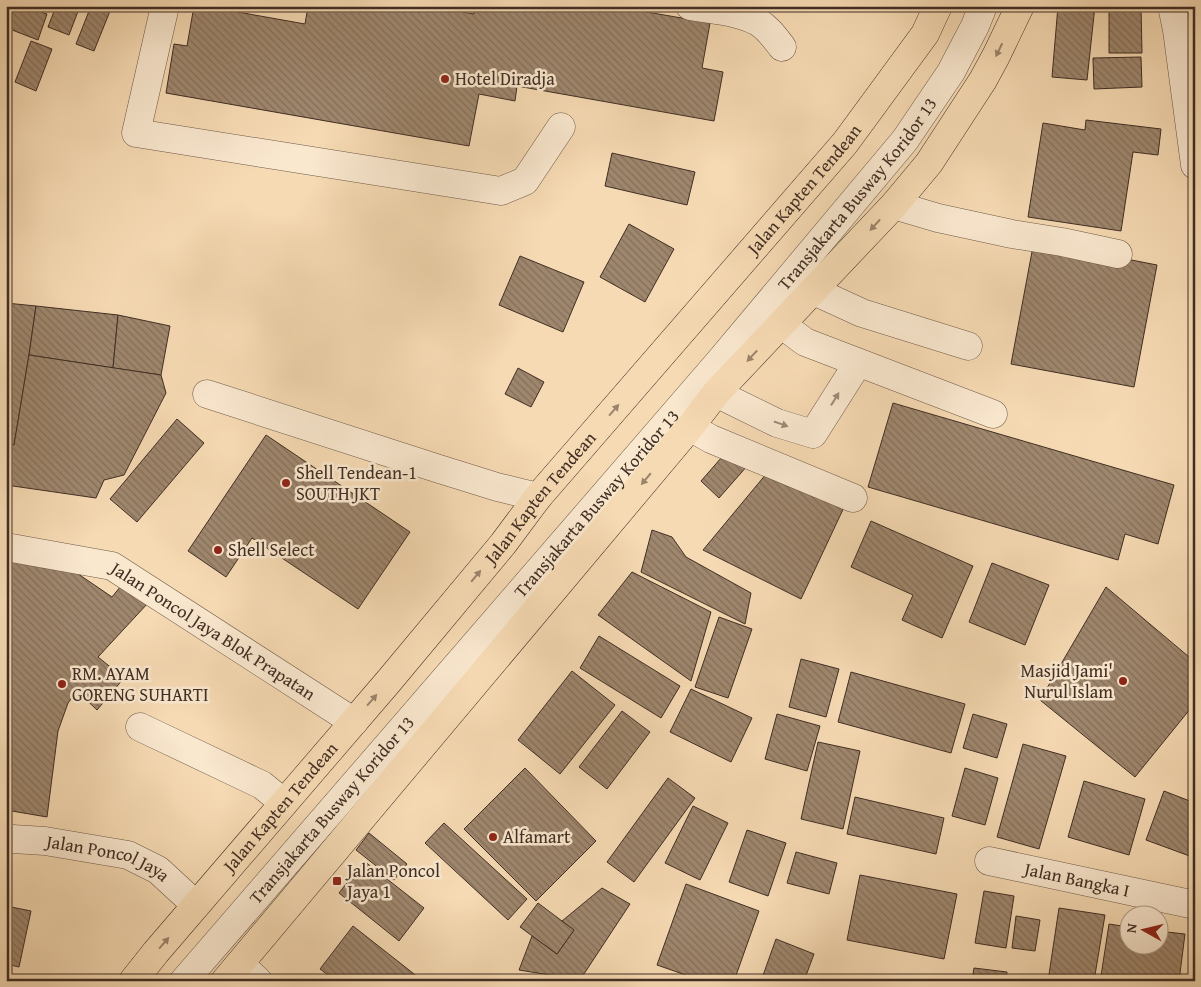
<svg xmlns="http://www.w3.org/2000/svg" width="1201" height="987" viewBox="0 0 1201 987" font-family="'Gentium Book Plus',serif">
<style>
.building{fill:url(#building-back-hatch);stroke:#402e24}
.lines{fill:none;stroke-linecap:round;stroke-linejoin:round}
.minor-casing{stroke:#6e5948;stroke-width:29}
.major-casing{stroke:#402e24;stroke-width:29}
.minor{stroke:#f9e7ce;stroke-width:28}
.major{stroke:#f6dab3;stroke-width:28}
.oneway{fill:#9b846c}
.oneway2{fill:#9c8a79}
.poi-dot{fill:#8f2418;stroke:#f9e7ce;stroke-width:2}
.labels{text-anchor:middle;stroke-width:5;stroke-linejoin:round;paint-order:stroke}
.poi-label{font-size:18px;fill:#402e24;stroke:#f9e7ce;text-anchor:start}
.street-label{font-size:18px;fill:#402e24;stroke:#f9e7ce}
</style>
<defs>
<pattern id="building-back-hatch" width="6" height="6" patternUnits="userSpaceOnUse" patternTransform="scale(1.25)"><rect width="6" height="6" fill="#9f876e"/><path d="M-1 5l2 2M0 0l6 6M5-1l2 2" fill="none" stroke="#836f5a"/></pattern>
</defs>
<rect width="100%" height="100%" fill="#f6dab3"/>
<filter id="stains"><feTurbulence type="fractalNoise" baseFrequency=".004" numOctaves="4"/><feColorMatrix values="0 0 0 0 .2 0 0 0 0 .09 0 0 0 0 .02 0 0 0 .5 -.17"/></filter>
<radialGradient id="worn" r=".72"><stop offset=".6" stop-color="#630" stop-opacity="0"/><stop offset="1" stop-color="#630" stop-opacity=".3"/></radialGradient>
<g class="building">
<path d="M6,6H26L47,14L38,40L7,28L6,31Z"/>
<path d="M56,6H80L69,35L48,27Z"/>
<path d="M91,6H112L94,51L76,44Z"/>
<path d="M194,6H204L305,24L308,6H429L474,14L475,6H613L710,23L702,68L723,72L714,121L517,86L515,101L479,94L469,146L166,93L174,44L187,46Z"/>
<path d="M1058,6H1095L1087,80L1052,77Z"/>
<path d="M1109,6H1141L1142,53H1109Z"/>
<path d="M31,41L52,49L36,91L15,82Z"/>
<path d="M1141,57L1142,87L1094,89L1093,58Z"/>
<path d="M1086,120L1161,129L1158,155L1133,152L1121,231L1028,217L1043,123L1085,130Z"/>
<path d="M612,153L695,172L687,205L605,186Z"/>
<path d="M629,224L674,249L645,302L600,277Z"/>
<path d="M1034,241L1157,265L1134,387L1011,364Z"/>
<path d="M520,256L584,282L563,332L499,305Z"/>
<path d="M6,303L36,306L29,355L14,445L6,444Z"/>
<path d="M36,306L118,315L113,368L29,355Z"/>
<path d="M118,315L170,326L161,375L113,368Z"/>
<path d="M29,355L161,375L166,393L124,475L104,480L96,498L6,485V444L14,445Z"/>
<path d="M518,368L544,382L531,407L505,394Z"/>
<path d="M893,403L1174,485L1158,544L1125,534L1118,560L868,487Z"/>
<path d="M177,419L204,443L137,522L110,499Z"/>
<path d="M266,435L410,532L358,609L252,538L226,577L188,551Z"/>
<path d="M729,449L748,465L719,498L701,481Z"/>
<path d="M767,473L847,501L801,599L703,550Z"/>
<path d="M871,521L973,566L942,638L902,620L913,595L851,567Z"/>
<path d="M652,530L672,537L686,557L751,593L745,624L641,572Z"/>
<path d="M6,554L62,563L112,597L125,581L148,603L98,657L124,678L97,710L77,691L68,703L58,731L47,817L6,810Z"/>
<path d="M992,563L1049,585L1025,645L969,622Z"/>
<path d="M632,572L711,612L691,681L598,615Z"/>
<path d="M1106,587L1195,662V703L1135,777L1040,700Z"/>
<path d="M719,617L752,629L728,698L695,687Z"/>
<path d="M599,636L680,686L661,718L580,668Z"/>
<path d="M801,659L839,669L826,717L789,707Z"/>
<path d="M572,671L615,705L560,774L518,740Z"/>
<path d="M851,672L965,704L951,753L838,722Z"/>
<path d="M691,689L752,718L731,762L670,732Z"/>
<path d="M622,711L650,732L607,789L579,767Z"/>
<path d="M777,714L820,726L807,771L765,759Z"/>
<path d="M973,714L1007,724L997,758L963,748Z"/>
<path d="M818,742L860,751L843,829L801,819Z"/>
<path d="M1023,744L1066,756L1039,849L997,837Z"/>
<path d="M525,768L596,841L536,901L464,829Z"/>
<path d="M965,768L998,778L985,825L952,816Z"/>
<path d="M668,778L695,798L634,882L607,862Z"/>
<path d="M1084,781L1145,799L1129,855L1068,837Z"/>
<path d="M1164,791L1195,803V858L1146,840Z"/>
<path d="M855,797L944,818L936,854L847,834Z"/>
<path d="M693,806L728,823L700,880L665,863Z"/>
<path d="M444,823L527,899L508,920L425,843Z"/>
<path d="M747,830L786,843L768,896L729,882Z"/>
<path d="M369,833L407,864L394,880L356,850Z"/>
<path d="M796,852L837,863L829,894L787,883Z"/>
<path d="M364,861L424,908L399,941L339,893Z"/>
<path d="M860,875L957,894L944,959L847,940Z"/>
<path d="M686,884L759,911L734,981H703L657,965Z"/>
<path d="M602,888L630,904L580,980L519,970L532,936L557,954L574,930L562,921Z"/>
<path d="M984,891L1014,896L1006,948L975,943Z"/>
<path d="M538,903L574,930L557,954L520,927Z"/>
<path d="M6,906L31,911L19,967L6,964Z"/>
<path d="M1059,908L1105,915L1094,981H1048Z"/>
<path d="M1016,916L1040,920L1035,951L1012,948Z"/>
<path d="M1109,924L1128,927V944H1158V931L1185,934L1179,981H1134L1101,976Z"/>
<path d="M353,926L423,981H336L320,969Z"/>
<path d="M776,939L814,954L804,981H761Z"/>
<path d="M974,968L1007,972L1006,981H972Z"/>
<path d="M531,977L556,981H530Z"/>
</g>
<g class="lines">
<g class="minor-casing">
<g id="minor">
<path d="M165,6L136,133L501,191L525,181L561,127"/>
<path d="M690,6C711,10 739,11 758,22C768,28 775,38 782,47"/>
<path d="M1172,6L1177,30L1195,165"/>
<path d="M894,205L938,218L1012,234L1062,242L1118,254"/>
<path d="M814,291L862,313L968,346"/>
<path d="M781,324L805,342L993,414"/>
<path d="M716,393L777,423L813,434L858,363"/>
<path d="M207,394L436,468L497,487L538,497"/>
<path d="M690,427L711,439L853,498"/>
<path id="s1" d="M6,547L112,566L354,722"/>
<path d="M140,727L262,785L284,803"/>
<path id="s2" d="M6,837L13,839L45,841L128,855L158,870L196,905"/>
<path id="s3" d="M989,861L1195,905"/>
<path d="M240,964L258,981"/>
<path id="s4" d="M184,981L720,361L905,140L951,72L975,26L983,6"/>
</g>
</g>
<g class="major-casing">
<g id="major">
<path id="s5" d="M133,981L156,952L388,682L503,544L538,497L845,143L925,34L938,6"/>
<path d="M225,981L690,427L716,393L894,205L929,163L983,80L996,56L1020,6"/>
</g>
</g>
<use href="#minor" class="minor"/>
<use href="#major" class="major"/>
</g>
<defs><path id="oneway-solid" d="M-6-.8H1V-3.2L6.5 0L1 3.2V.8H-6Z" transform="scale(1.25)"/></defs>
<g class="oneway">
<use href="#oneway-solid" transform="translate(999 50) rotate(116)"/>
<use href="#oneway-solid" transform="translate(875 225) rotate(133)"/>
<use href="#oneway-solid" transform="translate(752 356) rotate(133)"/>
<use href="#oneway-solid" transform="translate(614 410) rotate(-49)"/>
<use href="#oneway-solid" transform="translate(646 479) rotate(130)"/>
<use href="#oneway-solid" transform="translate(476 576) rotate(-50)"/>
<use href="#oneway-solid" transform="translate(372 700) rotate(-49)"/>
<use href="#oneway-solid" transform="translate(164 943) rotate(-49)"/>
</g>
<g class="oneway2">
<use href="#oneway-solid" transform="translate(835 399) rotate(-58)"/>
<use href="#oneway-solid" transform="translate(781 424) rotate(19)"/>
</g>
<g class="poi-dot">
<circle cx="445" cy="79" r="5"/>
<circle cx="286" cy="483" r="5"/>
<circle cx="218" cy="550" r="5"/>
<circle cx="1123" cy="681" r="5"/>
<circle cx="62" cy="684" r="5"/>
<circle cx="493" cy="837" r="5"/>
<rect x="332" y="876" width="10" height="10" rx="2.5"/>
</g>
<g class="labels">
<g class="poi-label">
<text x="455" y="85">Hotel Diradja</text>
<text x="296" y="479">Shell Tendean-1<tspan x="296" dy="21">SOUTH JKT</tspan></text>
<text x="228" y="556">Shell Select</text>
<text x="1113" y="677" text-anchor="end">Masjid Jami'<tspan x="1113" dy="21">Nurul Islam</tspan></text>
<text x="72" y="680">RM. AYAM<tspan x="72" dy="21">GORENG SUHARTI</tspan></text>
<text x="503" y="843">Alfamart</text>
<text x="347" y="877">Jalan Poncol<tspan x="347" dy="21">Jaya 1</tspan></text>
</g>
<g class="street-label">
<text dy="6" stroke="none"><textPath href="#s5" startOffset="1038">Jalan Kapten Tendean</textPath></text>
<text dy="6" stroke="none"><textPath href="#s4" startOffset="1036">Transjakarta Busway Koridor 13</textPath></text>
<text dy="6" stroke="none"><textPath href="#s5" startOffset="632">Jalan Kapten Tendean</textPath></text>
<text dy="6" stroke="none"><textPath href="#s4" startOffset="631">Transjakarta Busway Koridor 13</textPath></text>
<text dy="6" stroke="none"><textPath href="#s1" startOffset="228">Jalan Poncol Jaya Blok Prapatan</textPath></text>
<text dy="6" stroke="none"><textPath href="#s5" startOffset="228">Jalan Kapten Tendean</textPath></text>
<text dy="6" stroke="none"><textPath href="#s4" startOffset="226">Transjakarta Busway Koridor 13</textPath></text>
<text dy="6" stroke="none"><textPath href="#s2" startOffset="105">Jalan Poncol Jaya</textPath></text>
<text dy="6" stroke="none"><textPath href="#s3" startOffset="90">Jalan Bangka I</textPath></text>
</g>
</g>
<rect width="1201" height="987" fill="none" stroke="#f6dab3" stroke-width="25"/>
<rect x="8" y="8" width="1186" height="972" fill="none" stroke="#402e24" stroke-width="2.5"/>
<rect x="12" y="12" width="1176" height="962" fill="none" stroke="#402e24"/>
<g transform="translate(1144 930) rotate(278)"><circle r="24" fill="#f9e7ce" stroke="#af9d8a"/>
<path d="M0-4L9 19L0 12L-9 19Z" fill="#8f2418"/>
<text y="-8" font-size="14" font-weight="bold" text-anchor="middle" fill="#402e24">N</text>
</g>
<rect width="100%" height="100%" filter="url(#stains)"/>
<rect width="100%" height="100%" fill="url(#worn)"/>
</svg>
